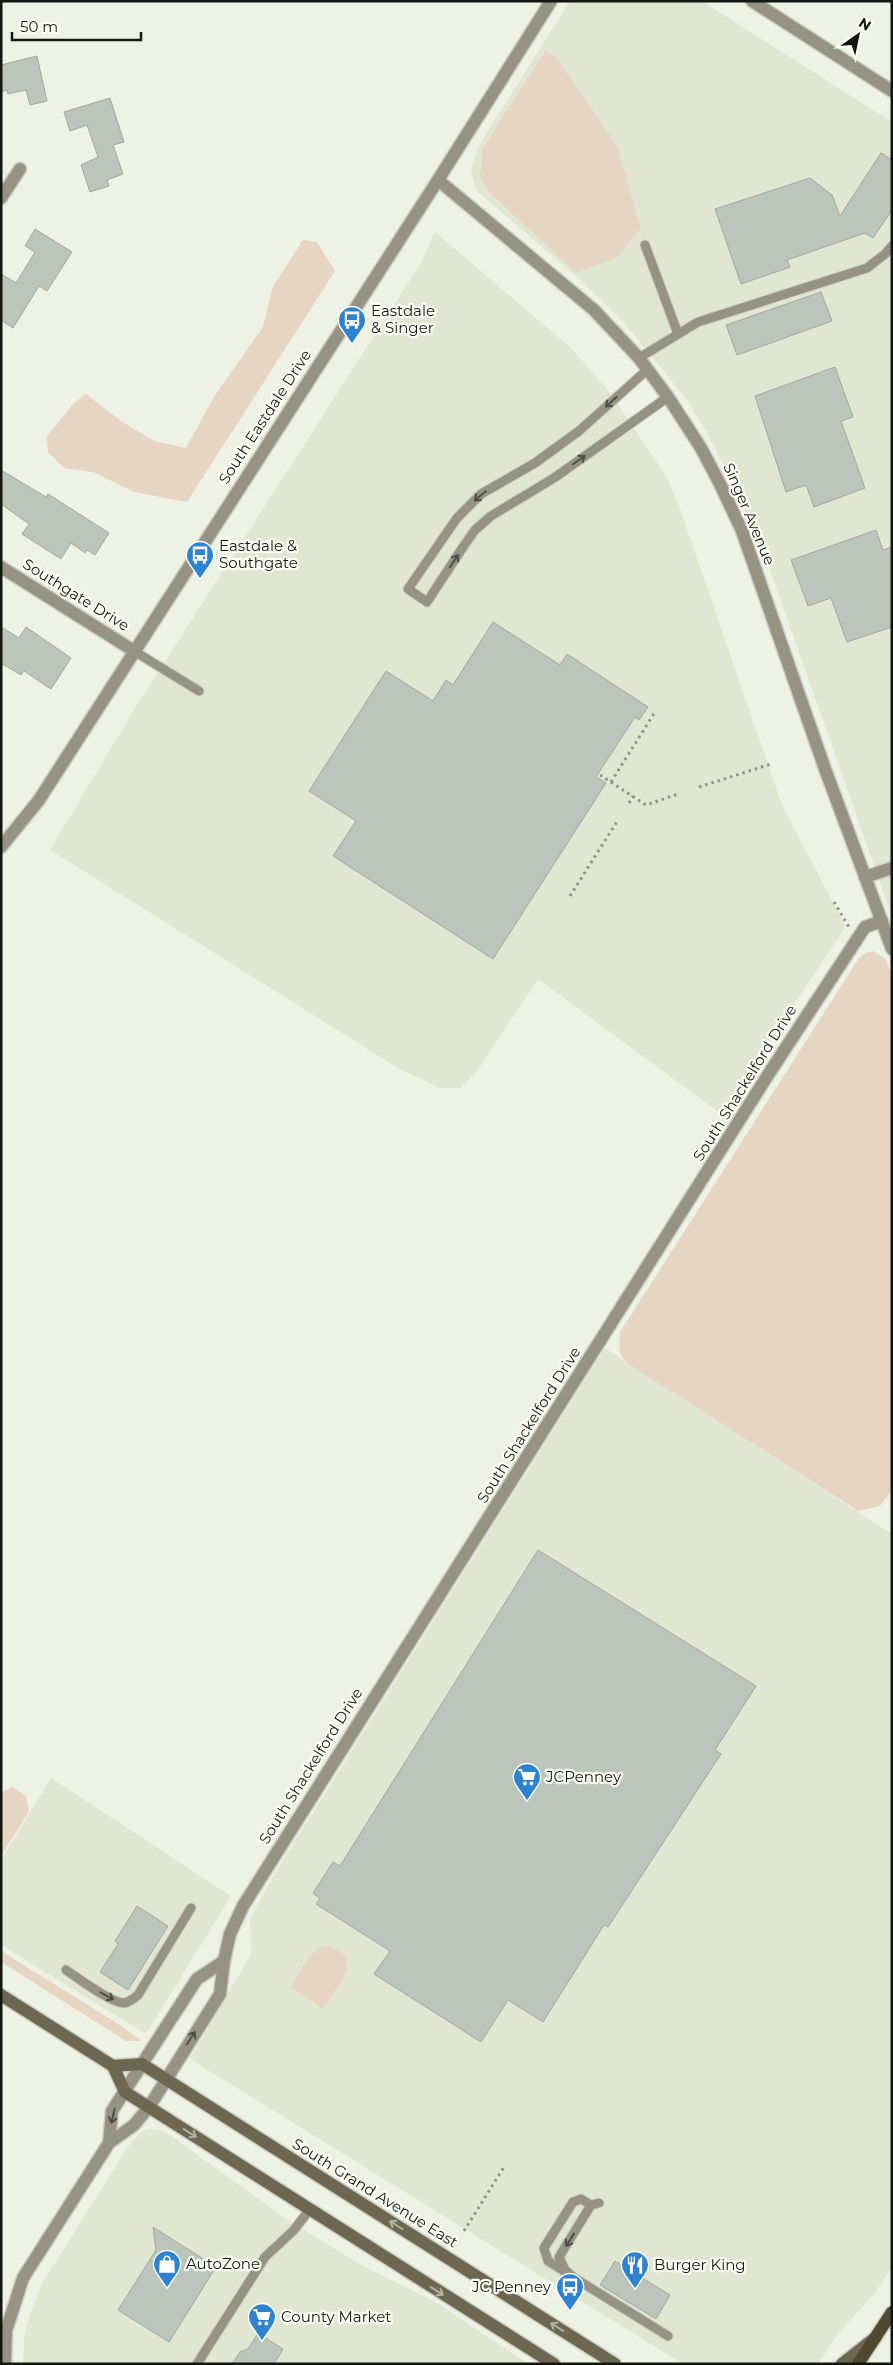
<svg xmlns="http://www.w3.org/2000/svg" width="893" height="2365" viewBox="0 0 893 2365" font-family="Montserrat,sans-serif">
<style>
.built{fill:#e1e6d2}
.green{fill:#e7d5c3}
.building{fill:#bbc5bb;stroke:#9fa99f}
.lines{fill:none;stroke-linecap:round;stroke-linejoin:round}
.service-casing{stroke:#cbcfc3;stroke-width:11}
.minor-casing{stroke:#cbcfc3;stroke-width:15}
.tertiary-casing{stroke:#cbcfc3;stroke-width:15}
.secondary-casing{stroke:#cbcfc3;stroke-width:15}
.primary-casing{stroke:#cbcfc3;stroke-width:15}
.path{stroke:#8f9289;stroke-width:3;stroke-dasharray:2.5 4;stroke-linecap:butt}
.service{stroke:#979384;stroke-width:9}
.minor{stroke:#979384;stroke-width:12}
.tertiary{stroke:#979384;stroke-width:12}
.secondary{stroke:#6d6752;stroke-width:12}
.primary{stroke:#50482f;stroke-width:12}
.oneway{stroke:#4f4e45}
.oneway2{stroke:#b4b3a3}
.labels{text-anchor:middle;stroke-width:4.5;stroke-linejoin:round;paint-order:stroke}
.poi-label{font-size:15px;fill:#141611;stroke:#fcfff4;text-anchor:start}
.street-label{font-size:15px;fill:#141611;stroke:#fcfff4}
</style>
<rect width="100%" height="100%" fill="#eef2e5"/>
<g class="built">
<path d="M570,1H702L892,122V916L758,536L709,436L685,397L623,322L577,277L478,192L473,180L471,169L478,147Z"/>
<path d="M435,232L570,347L607,389L665,474L679,506L782,805L846,927L721,1114L538,979L478,1070L460,1088H439L398,1068L50,850L139,702L421,263Z"/>
<path d="M605,1348L892,1534V2267L874,2294L838,2334L818,2364H683L190,2059L251,1954L250,1919L273,1876Z"/>
<path d="M51,1778L231,1896L146,2034L1,1945V1860Z"/>
<path d="M148,2129L160,2130L167,2133L288,2220L363,2266L439,2304L528,2364H23L24,2339L29,2316L43,2282L127,2148L141,2132Z"/>
</g>
<g class="green">
<path d="M545,51L558,59L617,146L641,228L618,257L576,273L490,193L480,176L483,148Z"/>
<path d="M303,240L317,242L335,271L187,502L134,492L93,472L64,468L48,452L47,436L75,402L86,394L121,421L154,441L186,448L215,395L263,327L273,286Z"/>
<path d="M873,951L886,959L892,976V1490L880,1506L858,1511L630,1365C617,1355 619,1348 620,1332L859,958L865,953Z"/>
<path d="M12,1787L26,1796L29,1811L1,1856V1792Z"/>
<path d="M329,1946C355,1955 349,1971 336,1989C332,1996 328,2004 322,2008L291,1988C299,1973 311,1945 329,1946Z"/>
<path d="M1,1951L120,2025L142,2041H126L1,1962Z"/>
</g>
<g class="building">
<path d="M37,56L47,101L30,105L26,90L8,94L7,90L1,92V65Z"/>
<path d="M110,98L124,142L113,145L123,174L107,180L109,186L90,192L81,165L98,157L87,125L70,131L64,112Z"/>
<path d="M881,153L892,160V210L873,238L865,233L787,260L790,267L741,284L715,209L810,178L832,195L840,216Z"/>
<path d="M35,229L72,252L47,291L39,286L13,328L1,320V274L16,283L35,252L25,246Z"/>
<path d="M821,292L832,321L737,355L726,325Z"/>
<path d="M835,367L853,417L841,421L865,488L814,507L806,485L786,492L755,396Z"/>
<path d="M1,470L46,497L48,494L109,533L95,555L87,550L85,553L71,543L61,559L22,534L29,524L1,504Z"/>
<path d="M876,530L883,550L892,547V627L847,642L831,598L808,606L791,560Z"/>
<path d="M493,622L560,665L567,654L648,707L639,720L635,717L596,777L606,783L493,959L333,856L356,821L309,791L386,671L433,701L446,680L453,685Z"/>
<path d="M1,627L19,638L26,627L71,658L51,689L24,671L21,675L1,663Z"/>
<path d="M538,1550L756,1686L715,1750L721,1754L608,1927L604,1925L543,2022L508,2000L481,2042L374,1974L390,1951L316,1904L320,1899L313,1893L333,1862L340,1866Z"/>
<path d="M137,1906L168,1926L128,1990L100,1972L118,1944L115,1941Z"/>
<path d="M153,2227L216,2267L169,2342L118,2310L156,2250Z"/>
<path d="M615,2261L670,2295L656,2319L600,2285Z"/>
<path d="M258,2333L283,2349L274,2364H232L240,2352L248,2349Z"/>
</g>
<g class="lines">
<g class="service-casing">
<g id="service">
<path d="M645,245L678,334"/>
<path d="M639,358L698,322L867,268L885,254L892,246"/>
<path d="M648,369L579,431L535,463L481,494L457,518L408,589L427,602L463,547L475,530L491,516L554,478L668,397"/>
<path d="M134,651L199,691"/>
<path d="M66,1970C78,1978 111,2003 124,2003C130,2002 133,1999 138,1995L191,1908"/>
<path d="M599,2203L591,2205L559,2257L565,2270L573,2277L668,2336"/>
<path d="M564,2271L548,2261L544,2248L573,2202L581,2199L591,2205"/>
<path d="M197,2364L265,2257L294,2230L310,2209"/>
</g>
</g>
<g class="minor-casing">
<g id="minor">
<path d="M438,180L594,310L639,358L668,397L701,448L721,486L742,531L825,769L892,949"/>
<path d="M1,198L20,169"/>
<path d="M1,567L134,651"/>
<path d="M1,847L39,800L438,180L551,1"/>
<path d="M865,877L892,868"/>
<path d="M109,2143L112,2111L142,2064L197,1979L224,1961"/>
<path d="M5,2364L6,2331L23,2278L109,2143L134,2125L149,2107L220,1994L224,1961L230,1934L243,1906L768,1075L865,927L882,921"/>
</g>
</g>
<g class="tertiary-casing">
<path id="tertiary" d="M752,1L892,91"/>
</g>
<g class="secondary-casing">
<g id="secondary">
<path d="M1,1995L113,2066L125,2092L554,2364"/>
<path d="M113,2066L142,2064L615,2364"/>
<path d="M842,2364L875,2338"/>
</g>
</g>
<g class="primary-casing">
<path id="primary" d="M858,2364L892,2312"/>
</g>
<g class="path">
<path d="M600,775L646,805L678,794"/>
<path d="M611,782L655,712"/>
<path d="M699,787L771,764"/>
<path d="M629,803L633,796"/>
<path d="M570,896L618,820"/>
<path d="M834,902L849,927"/>
<path d="M464,2231L504,2167"/>
</g>
<use href="#service" class="service"/>
<use href="#minor" class="minor"/>
<use href="#tertiary" class="tertiary"/>
<use href="#secondary" class="secondary"/>
<use href="#primary" class="primary"/>
</g>
<defs><path id="oneway-shaft" d="M-6 0H5M1.5-3L5.5 0L1.5 3" fill="none" stroke-width="1.6" stroke-linecap="round" stroke-linejoin="round" transform="scale(1.25)"/></defs>
<g class="oneway">
<use href="#oneway-shaft" transform="translate(611 402) rotate(138)"/>
<use href="#oneway-shaft" transform="translate(579 460) rotate(-35)"/>
<use href="#oneway-shaft" transform="translate(480 496) rotate(140)"/>
<use href="#oneway-shaft" transform="translate(454 561) rotate(-57)"/>
<use href="#oneway-shaft" transform="translate(107 1996) rotate(29)"/>
<use href="#oneway-shaft" transform="translate(191 2038) rotate(-57)"/>
<use href="#oneway-shaft" transform="translate(113 2116) rotate(103)"/>
<use href="#oneway-shaft" transform="translate(570 2240) rotate(122)"/>
</g>
<g class="oneway2">
<use href="#oneway-shaft" transform="translate(190 2133) rotate(32)"/>
<use href="#oneway-shaft" transform="translate(396 2225) rotate(-148)"/>
<use href="#oneway-shaft" transform="translate(437 2291) rotate(32)"/>
<use href="#oneway-shaft" transform="translate(557 2327) rotate(-148)"/>
</g>
<defs>
<g id="bus-pin" transform="scale(1.4375)"><path d="M0 17L-7.5 6A9.5 9.5 0 1 1 7.5 6Z" fill="#2d83d2" stroke="#fcfff4"/><path d="M-5-6H5V4H4V6H2V4H-2V6H-4V4H-5ZM-3.5-4V0h7V-4ZM-3.5 1.2v1.5H-2V1.2ZM2 1.2v1.5H3.5V1.2Z" fill="#fff"/></g>
<g id="supermarket-pin" transform="scale(1.4375)"><path d="M0 17L-7.5 6A9.5 9.5 0 1 1 7.5 6Z" fill="#2d83d2" stroke="#fcfff4"/><path d="M-6-5.5h2.5l.6 2H6L4.5 2H-2.5L-4.4-4H-6ZM-1.5 3.2a1.3 1.3 0 1 0 .1 0ZM3 3.2a1.3 1.3 0 1 0 .1 0Z" fill="#fff"/></g>
<g id="shop-pin" transform="scale(1.4375)"><path d="M0 17L-7.5 6A9.5 9.5 0 1 1 7.5 6Z" fill="#2d83d2" stroke="#fcfff4"/><path d="M-5-2.5h2.3a2.7 3.5 0 0 1 5.4 0H5L5.5 6h-11ZM-1.5-2.5h3a1.5 2.3 0 0 0-3 0Z" fill="#fff"/></g>
<g id="restaurant-pin" transform="scale(1.4375)"><path d="M0 17L-7.5 6A9.5 9.5 0 1 1 7.5 6Z" fill="#2d83d2" stroke="#fcfff4"/><path d="M-5-6h1v4h1v-4h1v4h1v-4h1v5L-1.5 .5V6h-2V.5L-5-1ZM5-6V6H3V1.5H1.5Q1.5-4 5-6Z" fill="#fff"/></g>
</defs>
<g fill-rule="evenodd">
<use href="#bus-pin" x="352" y="320"/>
<use href="#bus-pin" x="200" y="555"/>
<use href="#supermarket-pin" x="527" y="1777"/>
<use href="#shop-pin" x="167" y="2264"/>
<use href="#restaurant-pin" x="635" y="2265"/>
<use href="#bus-pin" x="570" y="2287"/>
<use href="#supermarket-pin" x="262" y="2317"/>
</g>
<g class="labels">
<g class="poi-label">
<text x="371" y="316">Eastdale<tspan x="371" dy="17">&amp; Singer</tspan></text>
<text x="219" y="551">Eastdale &amp;<tspan x="219" dy="17">Southgate</tspan></text>
<text x="546" y="1782">JCPenney</text>
<text x="186" y="2269">AutoZone</text>
<text x="654" y="2270">Burger King</text>
<text x="551" y="2292" text-anchor="end">JC Penney</text>
<text x="281" y="2322">County Market</text>
</g>
<g class="street-label">
<text transform="translate(265 417) rotate(-57)" y="5">South Eastdale Drive</text>
<text transform="translate(749 514) rotate(67)" y="5">Singer Avenue</text>
<text transform="translate(76 595) rotate(32)" y="5">Southgate Drive</text>
<text transform="translate(745 1083) rotate(-58)" y="5">South Shackelford Drive</text>
<text transform="translate(529 1425) rotate(-58)" y="5">South Shackelford Drive</text>
<text transform="translate(311 1766) rotate(-58)" y="5">South Shackelford Drive</text>
<text transform="translate(375 2193) rotate(32)" y="5">South Grand Avenue East</text>
</g>
</g>
<rect width="893" height="2365" fill="none" stroke="#141611" stroke-width="5"/>
<g transform="translate(858 35) rotate(33)" stroke="#fcfff4" stroke-width="4" paint-order="stroke">
<path d="M0-4L9 19L0 12L-9 19Z" fill="#141611"/>
<text y="-8" font-size="14" font-weight="bold" text-anchor="middle" fill="#141611">N</text>
</g>
<path d="M12 32v8h129v-8" fill="none" stroke="#141611" stroke-width="2.5"/>
<text x="20" y="32" font-size="15" fill="#141611" stroke="#fcfff4" stroke-width="4" paint-order="stroke">50 m</text>
</svg>
